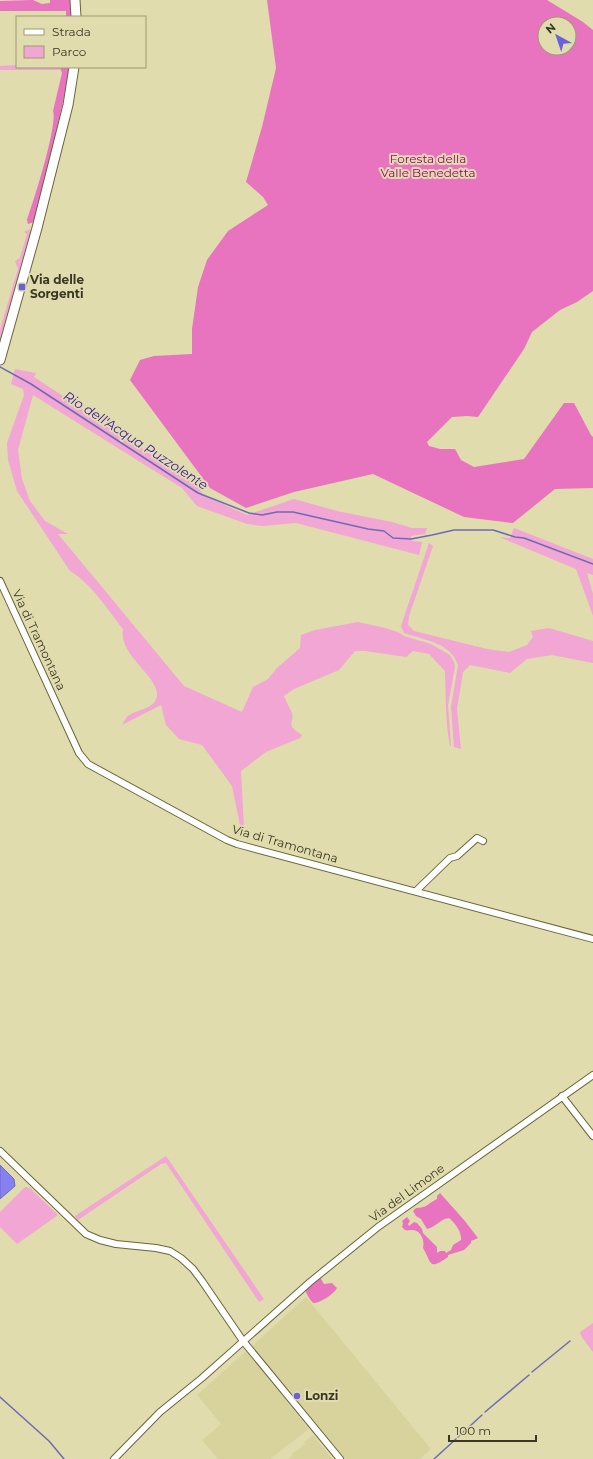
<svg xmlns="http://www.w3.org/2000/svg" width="593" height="1459" viewBox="0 0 593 1459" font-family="Montserrat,sans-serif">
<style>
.built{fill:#d8d39d}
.green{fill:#f1a6d3}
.forest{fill:#e873be;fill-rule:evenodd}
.water{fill:#8680f4;stroke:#6f6ab6}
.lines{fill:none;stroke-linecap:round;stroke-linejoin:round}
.stream{stroke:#6f6ab6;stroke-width:1.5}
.street-casing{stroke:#69653a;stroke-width:8}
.secondary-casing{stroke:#69653a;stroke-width:11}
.street{stroke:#fff;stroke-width:6}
.secondary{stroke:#fff;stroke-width:9}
.poi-dot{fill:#6b60da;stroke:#e0dcad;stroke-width:1.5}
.labels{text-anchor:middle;stroke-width:4;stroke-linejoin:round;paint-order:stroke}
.park-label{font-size:12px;fill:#9b0074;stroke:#e0dcad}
.poi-label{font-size:12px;font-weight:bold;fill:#393724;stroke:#e0dcad;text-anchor:start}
.street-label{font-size:12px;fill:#393724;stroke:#e0dcad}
.water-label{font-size:13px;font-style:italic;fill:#3a13a0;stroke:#e0dcad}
</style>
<rect width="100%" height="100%" fill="#e0dcad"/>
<g class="built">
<path d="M306,1297L431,1449L420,1459H344L252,1346Z"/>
<path d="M246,1351L309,1429L270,1459H218L202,1440L221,1424L197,1395Z"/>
<path d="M313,1435L332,1459H288L292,1456V1454L305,1444L304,1442Z"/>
</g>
<g class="green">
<path d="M17,65V67H60L61,70H0V66Z"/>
<path d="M30,229L31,233L0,343V329L18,269L15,261L20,258L27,234L24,232Z"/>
<path d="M15,369L36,373L34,377L196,484L203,495L247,515L294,499L337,511L392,522L412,528H427L425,534L411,536L412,541L422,542L419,555L296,523L263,526L247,524L197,506L182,488L33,395L18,450L22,479L30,501L45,521L68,534H58L184,686L242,712L253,687L268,679L277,668L300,648L301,635L315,630L358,622L385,628L398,632L404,636L431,644L450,655L454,662L455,667L448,705L451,746H450C445,721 446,696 445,671L429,654L413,651L406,657L365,651H355L339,670L294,689L284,696C286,702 289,706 291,711C297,723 282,723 302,735L300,738L266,752L241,771L244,828L241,830L232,786L202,745L179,739L166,725L161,705L122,725C124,722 125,719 127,717C135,709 155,710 157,696C159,676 118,655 123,629C107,609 92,584 70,571L17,491L8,460L7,443L24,395L23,389L11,384Z"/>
<path d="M514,528L593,559V575L587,573L593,594V616L576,569L499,537L510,538Z"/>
<path d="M429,543L433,546L409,616L408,625L414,631L487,649L509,652L527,645L533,637L531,631L549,628L593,641V663L552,655L527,659L510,673L470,665L463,672L457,709L461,749L454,747L451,707L458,665C450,642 424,640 404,633L401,626Z"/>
<path d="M166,1156L264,1299L259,1302L166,1163L161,1164L78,1220L75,1216Z"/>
<path d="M25,1187L30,1188L58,1215L17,1244L0,1227V1212Z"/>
<path d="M593,1323V1352L581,1336L580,1332Z"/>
</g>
<g class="forest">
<path d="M33,0L42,4L50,3V0H71V17H66V11H0V1Z"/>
<path d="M267,0H547L583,22L593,30V291L577,302L560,310L532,332L524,349L478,417L467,416L452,417L427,442L429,446L440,449H455L461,460L474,467L524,459L564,403H574L591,435L593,437V488L555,489L513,523L464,517L373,474L294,492L246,508L210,488L130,380L140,360L154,356L192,354V329L198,287L207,260L228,231L268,205L263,197L246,182L262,127L276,68ZM545,24H569V48H545Z"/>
<path d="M60,67H71L70,69L45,183L34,222L28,224L27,220C33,203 58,125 53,111L62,73Z"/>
<path d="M440,1193L464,1220L478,1238L471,1241V1243L464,1250L448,1255V1257C428,1271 432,1263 423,1248C425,1241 421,1230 412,1230C409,1230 407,1231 405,1230L402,1227L403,1223L402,1221L407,1217L410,1221L408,1224L409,1226L414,1222L417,1223L422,1229L423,1233L437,1247V1253L440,1251H445L446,1253L451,1250L453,1245L461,1240C462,1232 455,1223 449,1218C440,1219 436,1227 427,1229L421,1219L416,1216L413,1211L416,1208C427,1208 427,1204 437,1199V1196Z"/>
<path d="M320,1277L324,1284L332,1283L337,1288C333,1295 320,1303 313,1303L309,1298L305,1290Z"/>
</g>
<path class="water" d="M0,1165L14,1179L15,1186L0,1199Z"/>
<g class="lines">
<g class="stream">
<path d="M0,367L31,384L198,493L249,513L262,515L277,512H293L368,529L384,531L393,538L411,539L432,535L454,530H493L515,537L524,538L593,564"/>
<path d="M532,1372L570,1341"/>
<path d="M0,1397L49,1441L64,1459"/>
<path d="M485,1412L529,1375"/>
<path d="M458,1437L482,1415"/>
<path d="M434,1459L456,1439"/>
</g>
<g class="street-casing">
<g id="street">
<path d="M0,581L79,753L88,764L227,840L237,844L593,939"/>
<path d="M416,891L450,858L457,856L477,838L483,841"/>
<path d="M562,1096L593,1136"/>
<path d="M0,1151L86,1234L100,1240L116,1244L156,1248L170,1251L181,1258L193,1269L202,1281L243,1341L340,1459"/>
<path d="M114,1459L160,1412L202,1378L310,1282L378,1227L593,1075"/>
</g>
</g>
<g class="secondary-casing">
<g id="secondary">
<path d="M75,0L76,17"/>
<path d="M0,360L37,228L68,105L74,67"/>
</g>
</g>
<use href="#street" class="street"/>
<use href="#secondary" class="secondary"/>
</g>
<g class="poi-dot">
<rect x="18" y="283" width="8" height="8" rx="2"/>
<circle cx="297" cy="1396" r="4"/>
</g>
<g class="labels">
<g class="park-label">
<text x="428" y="163">Foresta della<tspan x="428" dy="14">Valle Benedetta</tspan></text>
</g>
<g class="poi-label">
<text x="30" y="284">Via delle<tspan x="30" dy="14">Sorgenti</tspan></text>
<text x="305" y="1400">Lonzi</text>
</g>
<g class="street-label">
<text transform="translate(39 640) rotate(65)" y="4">Via di Tramontana</text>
<text transform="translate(285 844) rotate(16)" y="4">Via di Tramontana</text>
<text transform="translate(407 1193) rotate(-36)" y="4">Via del Limone</text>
</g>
<g class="water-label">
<text transform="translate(136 440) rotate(33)" y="5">Rio dell'Acqua Puzzolente</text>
</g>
</g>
<rect x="16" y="16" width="130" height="52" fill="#e0dcad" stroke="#9d9a76"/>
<rect x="24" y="29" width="20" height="6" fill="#ffffff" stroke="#9d9a76"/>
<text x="52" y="36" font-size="12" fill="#393724">Strada</text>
<rect x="24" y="46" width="20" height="12" fill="#f1a6d3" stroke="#9d9a76"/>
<text x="52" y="56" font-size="12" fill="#393724">Parco</text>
<g transform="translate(557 36) rotate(320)"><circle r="19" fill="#e0dcad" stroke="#9d9a76"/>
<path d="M0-3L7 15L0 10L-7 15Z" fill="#6b60da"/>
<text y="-6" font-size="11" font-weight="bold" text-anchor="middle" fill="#393724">N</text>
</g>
<path d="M449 1435v6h87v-6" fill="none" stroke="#393724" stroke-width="2"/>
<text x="455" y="1435" font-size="12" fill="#393724" stroke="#e0dcad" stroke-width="3" paint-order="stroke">100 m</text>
</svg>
